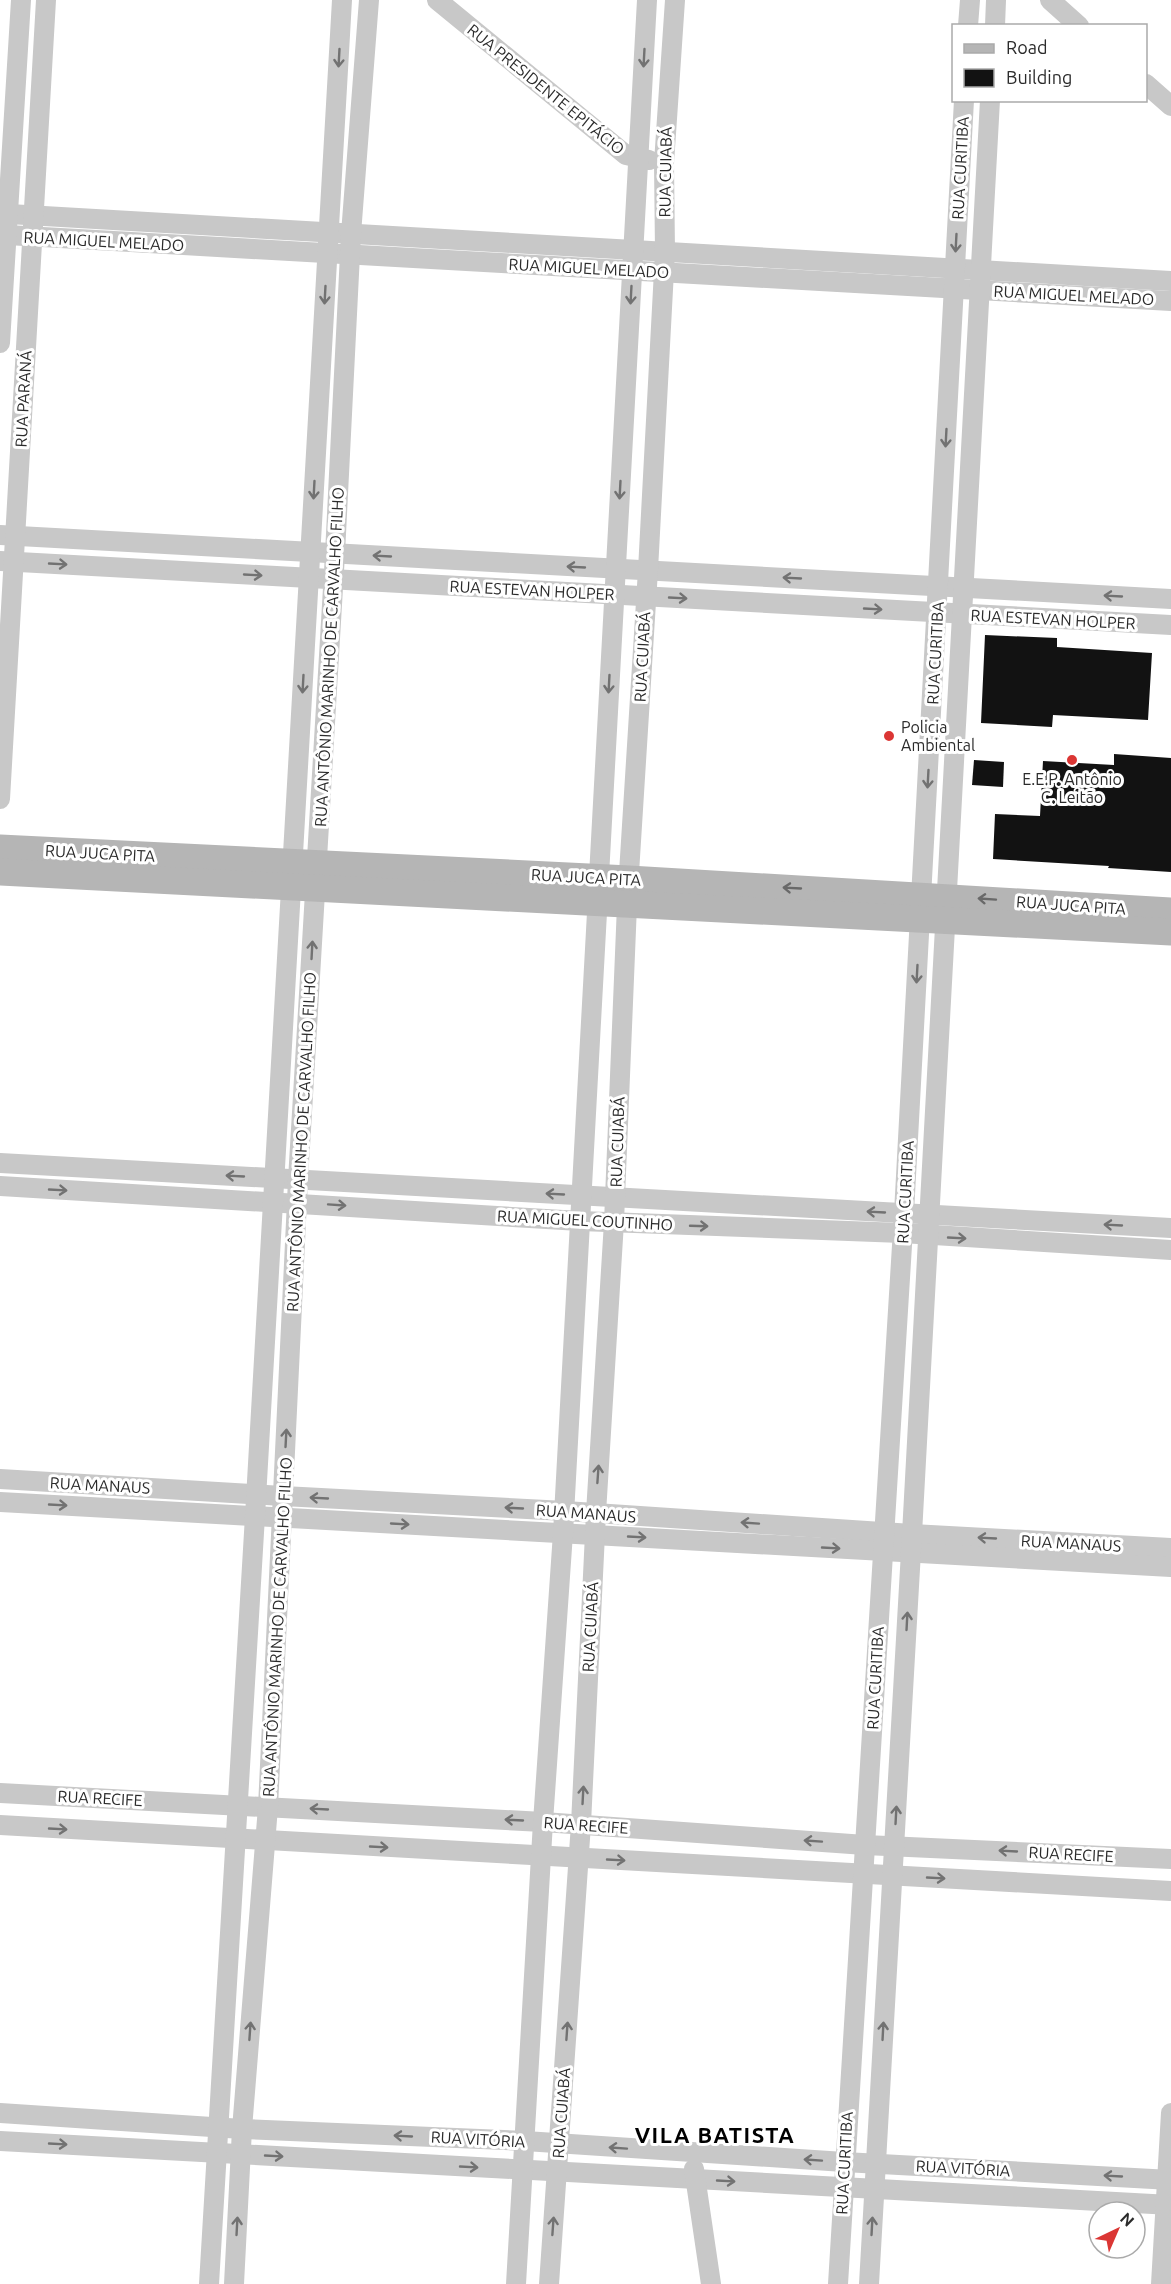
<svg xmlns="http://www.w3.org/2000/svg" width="1171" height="2284" viewBox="0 0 1171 2284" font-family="Ubuntu,sans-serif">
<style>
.building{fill:#121212}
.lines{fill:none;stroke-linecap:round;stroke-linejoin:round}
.street{stroke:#c8c8c8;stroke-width:20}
.secondary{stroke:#b5b5b5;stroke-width:27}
.oneway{stroke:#727272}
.oneway2{stroke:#696969}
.poi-dot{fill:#db3634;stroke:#fff;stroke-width:2}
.labels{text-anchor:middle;stroke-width:6;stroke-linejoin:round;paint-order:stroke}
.street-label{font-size:16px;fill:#2b2b2b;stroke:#fff}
.poi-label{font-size:16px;fill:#2b2b2b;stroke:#fff;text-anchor:start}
.district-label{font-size:22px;font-weight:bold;letter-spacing:1.5px;fill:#000;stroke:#fff}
</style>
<rect width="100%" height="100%" fill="#fff"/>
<g class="building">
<path d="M985,635L1057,638V647L1152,653L1148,720L1053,715L1052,727L981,723Z"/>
<path d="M1114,754L1171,758V872L1108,868L1109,866L993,859L995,814L1040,816L1043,761L1114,765Z"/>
<path d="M974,760L1004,762L1003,787L972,785Z"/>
</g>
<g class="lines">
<g class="street">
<path d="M437,0L626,155L649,160"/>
<path d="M1050,0L1079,26"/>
<path d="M968,26L970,0"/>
<path d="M995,26L996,0"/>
<path d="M1146,84L1171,106"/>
<path d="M9,214L1171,281"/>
<path d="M7,235L1171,301"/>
<path d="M0,343L21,0"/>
<path d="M0,535L1171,599"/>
<path d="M0,561L1171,625"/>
<path d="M0,799L46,0"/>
<path d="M0,1163L1171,1228"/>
<path d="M0,1186L580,1221L902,1233L1171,1250"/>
<path d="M0,1479L283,1496L565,1511L912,1534L1171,1548"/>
<path d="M0,1502L1171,1567"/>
<path d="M0,1793L543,1822L865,1845L1171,1859"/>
<path d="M0,1825L1171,1891"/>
<path d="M0,2113L242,2129L525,2141L844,2162L1171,2180"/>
<path d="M0,2141L1171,2205"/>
<path d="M694,2169L711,2284"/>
<path d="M209,2284L255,1516L342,0"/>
<path d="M234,2284L242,2129L268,1807L298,1180L335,554L351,234L369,0"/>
<path d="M516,2284L543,1822L563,1533L647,0"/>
<path d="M549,2284L581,1824L596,1513L614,1222L627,905L648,570L665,252L664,163L675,0"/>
<path d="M838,2284L904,1213L964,100"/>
<path d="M869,2284L912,1534L990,100"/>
<path d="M1161,2284L1171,2113"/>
</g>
<g class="secondary">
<path d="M0,848L629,879L1171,911"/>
<path d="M0,872L1171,932"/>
</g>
</g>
<defs><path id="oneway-shaft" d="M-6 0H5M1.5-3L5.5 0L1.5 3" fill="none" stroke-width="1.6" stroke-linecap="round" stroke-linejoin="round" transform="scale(1.5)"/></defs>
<g class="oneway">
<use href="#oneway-shaft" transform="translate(339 58) rotate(93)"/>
<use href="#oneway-shaft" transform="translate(644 58) rotate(93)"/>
<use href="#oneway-shaft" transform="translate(956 243) rotate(93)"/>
<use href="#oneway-shaft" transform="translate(325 295) rotate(93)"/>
<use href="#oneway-shaft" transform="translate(631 295) rotate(93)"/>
<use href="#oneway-shaft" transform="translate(946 438) rotate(93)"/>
<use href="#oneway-shaft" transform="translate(314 490) rotate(93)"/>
<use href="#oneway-shaft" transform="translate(620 490) rotate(93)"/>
<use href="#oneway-shaft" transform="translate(382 556) rotate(-177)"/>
<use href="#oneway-shaft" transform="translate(58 564) rotate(3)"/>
<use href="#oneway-shaft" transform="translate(576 567) rotate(-177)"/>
<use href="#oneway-shaft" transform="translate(253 575) rotate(3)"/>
<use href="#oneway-shaft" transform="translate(792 578) rotate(-177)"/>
<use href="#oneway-shaft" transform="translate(1113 596) rotate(-177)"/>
<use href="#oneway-shaft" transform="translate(678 598) rotate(3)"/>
<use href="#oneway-shaft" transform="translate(873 609) rotate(3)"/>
<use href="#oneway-shaft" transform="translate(303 684) rotate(93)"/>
<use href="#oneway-shaft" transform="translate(609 684) rotate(93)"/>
<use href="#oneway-shaft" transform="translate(928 779) rotate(93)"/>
<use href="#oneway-shaft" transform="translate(312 950) rotate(-87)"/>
<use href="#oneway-shaft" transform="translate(917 974) rotate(93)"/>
<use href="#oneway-shaft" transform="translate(235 1176) rotate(-177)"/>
<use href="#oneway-shaft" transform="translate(58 1190) rotate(3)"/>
<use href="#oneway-shaft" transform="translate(555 1194) rotate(-177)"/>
<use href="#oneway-shaft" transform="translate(337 1205) rotate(4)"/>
<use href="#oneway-shaft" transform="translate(876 1212) rotate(-177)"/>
<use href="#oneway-shaft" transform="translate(1113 1225) rotate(-177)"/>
<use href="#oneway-shaft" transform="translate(699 1226) rotate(2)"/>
<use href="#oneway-shaft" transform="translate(957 1238) rotate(3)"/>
<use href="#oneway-shaft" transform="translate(286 1438) rotate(-87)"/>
<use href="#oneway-shaft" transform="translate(598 1474) rotate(-86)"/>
<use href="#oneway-shaft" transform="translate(319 1498) rotate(-177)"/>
<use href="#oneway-shaft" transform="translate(58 1505) rotate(3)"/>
<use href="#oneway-shaft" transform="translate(514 1508) rotate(-177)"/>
<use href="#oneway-shaft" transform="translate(750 1523) rotate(-176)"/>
<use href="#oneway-shaft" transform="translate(400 1524) rotate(3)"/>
<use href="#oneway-shaft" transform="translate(637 1537) rotate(3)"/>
<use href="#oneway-shaft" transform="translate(987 1538) rotate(-177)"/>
<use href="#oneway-shaft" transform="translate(831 1548) rotate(3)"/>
<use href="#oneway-shaft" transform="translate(907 1621) rotate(-87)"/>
<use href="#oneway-shaft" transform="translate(583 1795) rotate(-87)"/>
<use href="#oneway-shaft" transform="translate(319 1809) rotate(-177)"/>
<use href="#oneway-shaft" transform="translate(896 1815) rotate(-87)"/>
<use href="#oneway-shaft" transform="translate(514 1820) rotate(-177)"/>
<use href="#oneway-shaft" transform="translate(58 1829) rotate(3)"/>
<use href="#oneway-shaft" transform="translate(813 1841) rotate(-176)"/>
<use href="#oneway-shaft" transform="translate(379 1847) rotate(3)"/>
<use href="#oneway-shaft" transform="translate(1008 1851) rotate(-177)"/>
<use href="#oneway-shaft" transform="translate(616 1860) rotate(3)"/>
<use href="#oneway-shaft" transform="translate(936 1878) rotate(3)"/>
<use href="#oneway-shaft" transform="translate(250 2031) rotate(-86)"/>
<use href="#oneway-shaft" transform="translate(567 2031) rotate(-86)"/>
<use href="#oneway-shaft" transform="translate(883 2031) rotate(-87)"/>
<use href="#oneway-shaft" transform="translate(403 2136) rotate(-177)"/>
<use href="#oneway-shaft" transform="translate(58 2144) rotate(3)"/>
<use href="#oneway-shaft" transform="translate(618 2148) rotate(-176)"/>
<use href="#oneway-shaft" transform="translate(274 2156) rotate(3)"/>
<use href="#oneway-shaft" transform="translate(813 2160) rotate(-176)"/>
<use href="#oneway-shaft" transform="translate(469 2167) rotate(3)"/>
<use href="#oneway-shaft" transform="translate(1113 2176) rotate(-177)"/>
<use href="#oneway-shaft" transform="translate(726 2181) rotate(3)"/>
<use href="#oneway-shaft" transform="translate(237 2226) rotate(-87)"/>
<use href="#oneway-shaft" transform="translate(553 2226) rotate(-86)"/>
<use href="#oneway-shaft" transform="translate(872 2226) rotate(-87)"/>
</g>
<g class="oneway2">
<use href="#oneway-shaft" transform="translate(792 888) rotate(-177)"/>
<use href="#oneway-shaft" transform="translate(987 899) rotate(-176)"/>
</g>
<g class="poi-dot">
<circle cx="889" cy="736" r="6"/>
<circle cx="1072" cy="760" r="6"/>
</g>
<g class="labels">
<g class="street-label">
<text transform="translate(546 89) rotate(39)" y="6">RUA PRESIDENTE EPITÁCIO</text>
<text transform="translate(960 168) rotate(-87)" y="6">RUA CURITIBA</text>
<text transform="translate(665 172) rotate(-89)" y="6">RUA CUIABÁ</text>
<text transform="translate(104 241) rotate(3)" y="6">RUA MIGUEL MELADO</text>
<text transform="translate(589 268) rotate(3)" y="6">RUA MIGUEL MELADO</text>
<text transform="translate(1074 295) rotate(3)" y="6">RUA MIGUEL MELADO</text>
<text transform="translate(23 399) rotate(-87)" y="6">RUA PARANÁ</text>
<text transform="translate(532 590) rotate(3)" y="6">RUA ESTEVAN HOLPER</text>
<text transform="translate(1053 619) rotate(3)" y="6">RUA ESTEVAN HOLPER</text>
<text transform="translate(935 653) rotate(-87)" y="6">RUA CURITIBA</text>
<text transform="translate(329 657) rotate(-87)" y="6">RUA ANTÔNIO MARINHO DE CARVALHO FILHO</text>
<text transform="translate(642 657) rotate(-87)" y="6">RUA CUIABÁ</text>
<text transform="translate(100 853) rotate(3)" y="6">RUA JUCA PITA</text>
<text transform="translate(586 877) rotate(3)" y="6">RUA JUCA PITA</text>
<text transform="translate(1071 905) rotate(4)" y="6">RUA JUCA PITA</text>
<text transform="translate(301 1142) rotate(-87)" y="6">RUA ANTÔNIO MARINHO DE CARVALHO FILHO</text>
<text transform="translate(617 1142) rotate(-88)" y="6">RUA CUIABÁ</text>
<text transform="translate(905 1192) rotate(-87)" y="6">RUA CURITIBA</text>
<text transform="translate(585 1220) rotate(3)" y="6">RUA MIGUEL COUTINHO</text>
<text transform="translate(100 1485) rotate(3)" y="6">RUA MANAUS</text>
<text transform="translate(586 1513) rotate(4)" y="6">RUA MANAUS</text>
<text transform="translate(1071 1543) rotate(3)" y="6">RUA MANAUS</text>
<text transform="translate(277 1627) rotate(-87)" y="6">RUA ANTÔNIO MARINHO DE CARVALHO FILHO</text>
<text transform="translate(590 1627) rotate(-87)" y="6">RUA CUIABÁ</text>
<text transform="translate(875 1678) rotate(-87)" y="6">RUA CURITIBA</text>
<text transform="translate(100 1798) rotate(3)" y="6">RUA RECIFE</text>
<text transform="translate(586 1825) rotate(4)" y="6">RUA RECIFE</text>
<text transform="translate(1071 1854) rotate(3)" y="6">RUA RECIFE</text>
<text transform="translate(561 2113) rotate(-86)" y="6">RUA CUIABÁ</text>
<text transform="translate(478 2139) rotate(3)" y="6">RUA VITÓRIA</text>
<text transform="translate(844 2163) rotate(-87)" y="6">RUA CURITIBA</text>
<text transform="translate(963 2168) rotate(3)" y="6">RUA VITÓRIA</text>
</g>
<g class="poi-label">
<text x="901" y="733">Policia<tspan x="901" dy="18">Ambiental</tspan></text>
<text x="1072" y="785" text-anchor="middle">E.E.P. Antônio<tspan x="1072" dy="18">C. Leitão</tspan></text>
</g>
<g class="district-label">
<text x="715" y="2143">VILA BATISTA</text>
</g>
</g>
<rect x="952" y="24" width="195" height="78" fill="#ffffff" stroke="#aaaaaa" stroke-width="1.5"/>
<rect x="964" y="44" width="30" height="9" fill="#b5b5b5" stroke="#aaaaaa" stroke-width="1.5"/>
<text x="1006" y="54" font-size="18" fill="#2b2b2b">Road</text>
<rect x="964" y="69" width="30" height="18" fill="#121212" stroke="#aaaaaa" stroke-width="1.5"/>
<text x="1006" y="84" font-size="18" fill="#2b2b2b">Building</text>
<g transform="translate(1117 2230) rotate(44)"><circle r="28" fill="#ffffff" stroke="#aaaaaa" stroke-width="1.5"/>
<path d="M0-4.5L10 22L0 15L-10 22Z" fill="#db3634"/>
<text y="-9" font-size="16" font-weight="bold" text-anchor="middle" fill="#2b2b2b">N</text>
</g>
</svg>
